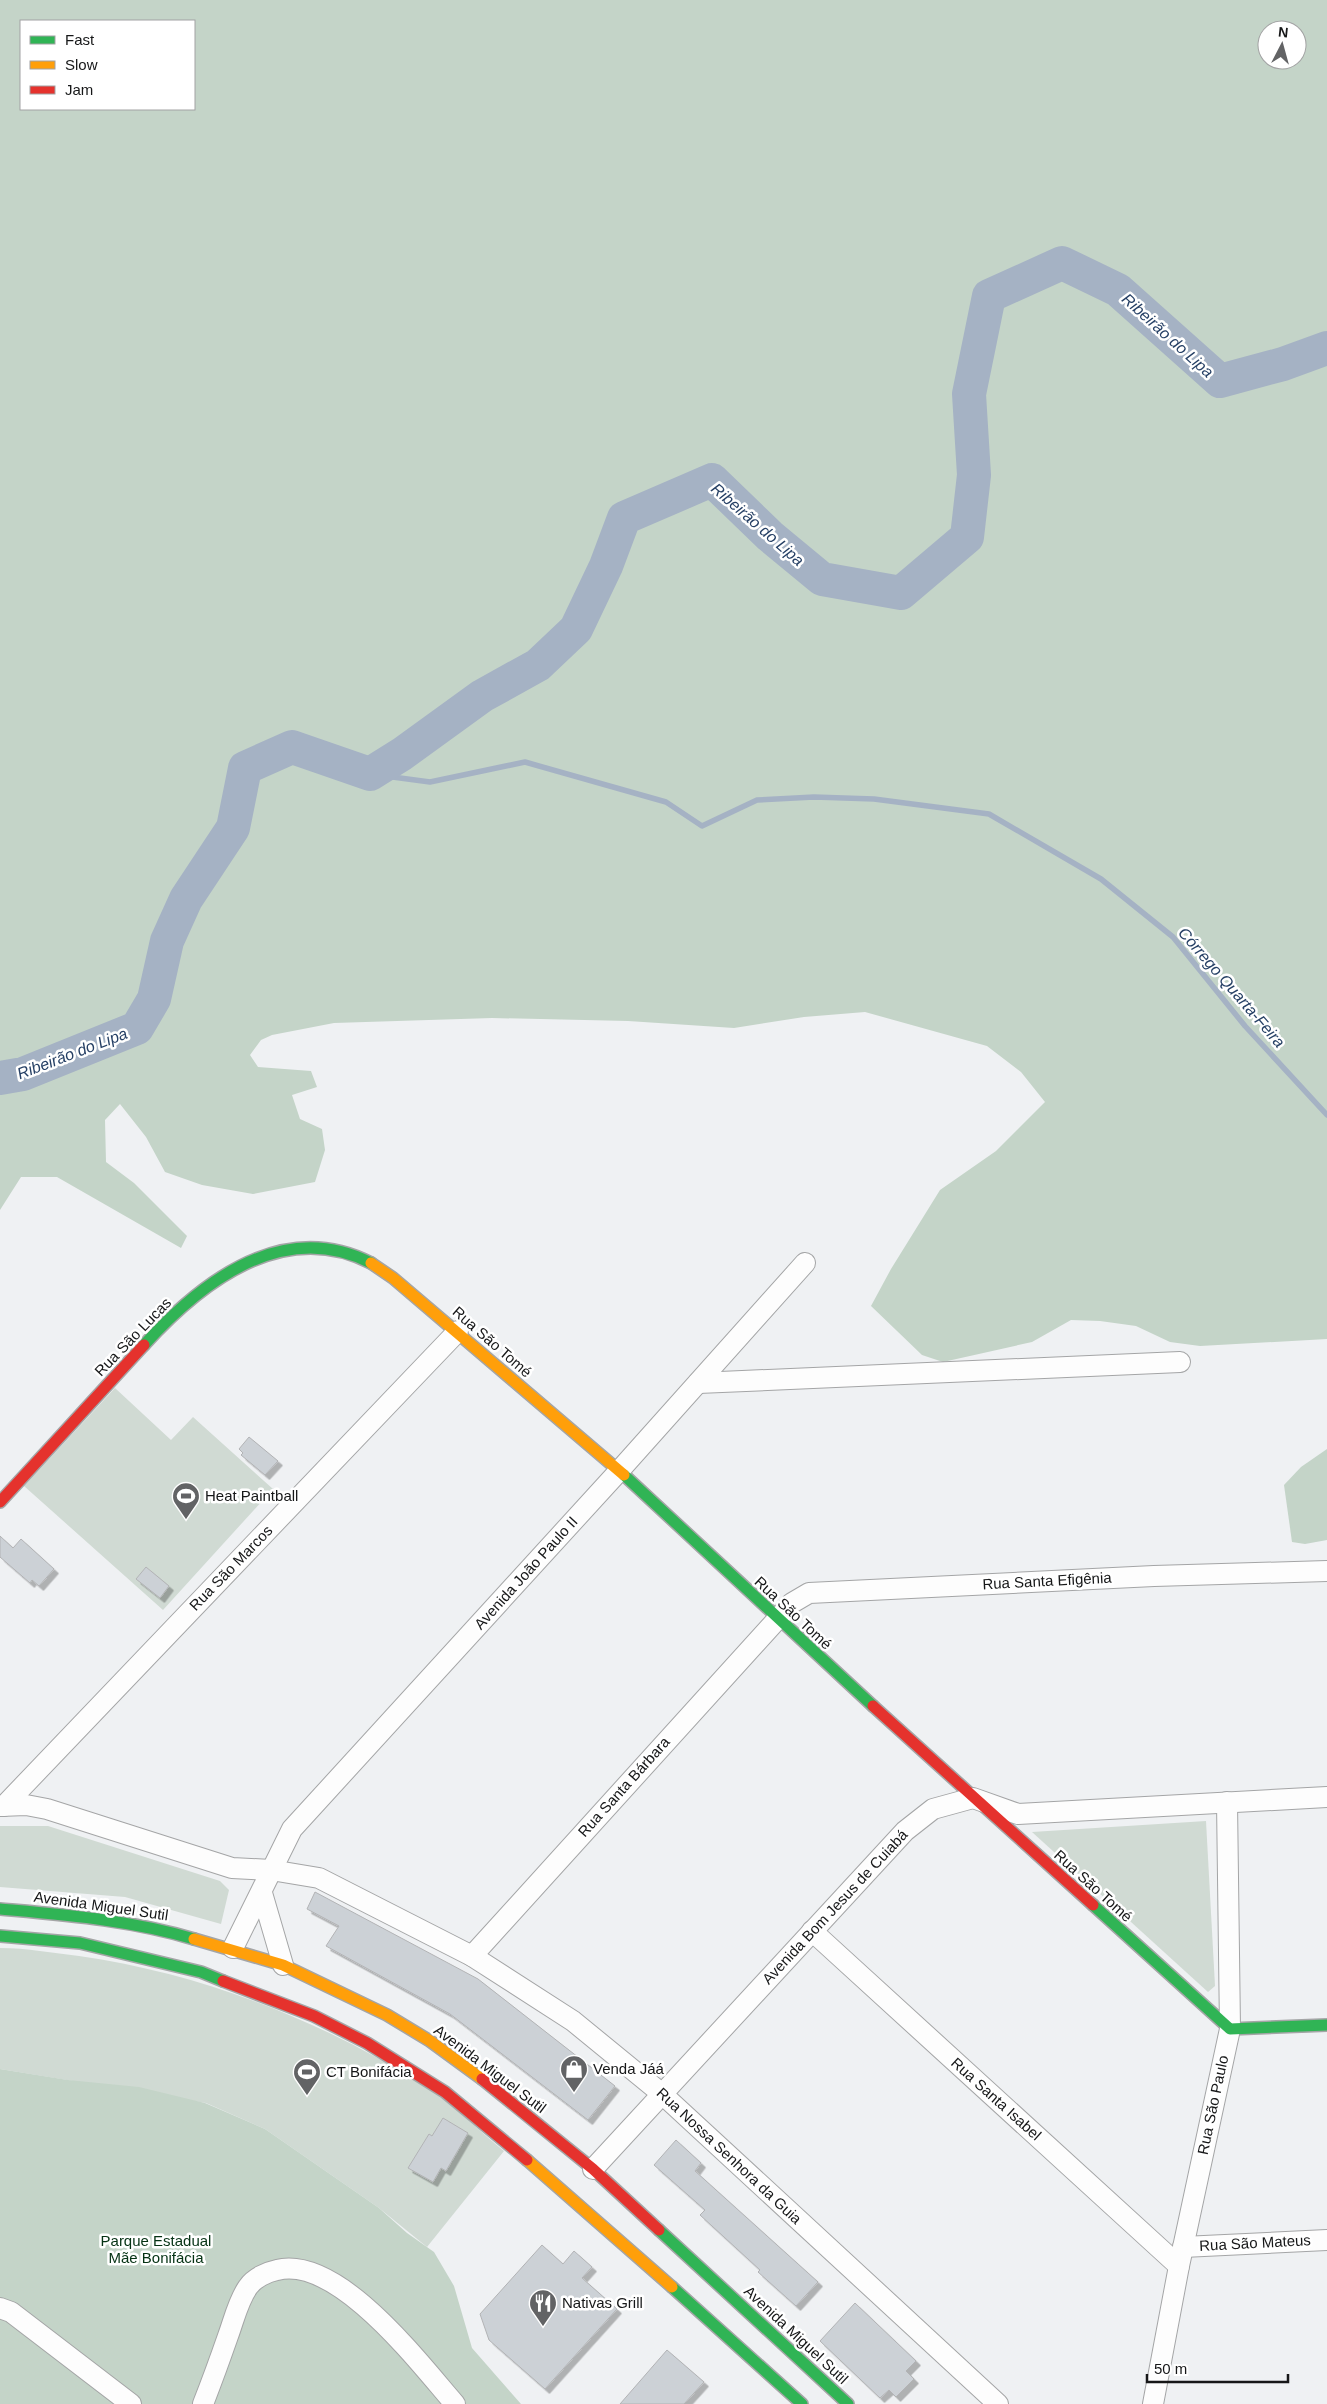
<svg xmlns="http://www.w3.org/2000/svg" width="1327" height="2404" viewBox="0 0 1327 2404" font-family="Helvetica,sans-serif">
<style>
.green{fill:#d0dad3}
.forest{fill:#c4d4c8;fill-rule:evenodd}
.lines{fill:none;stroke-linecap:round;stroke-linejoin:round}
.stream{stroke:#a5b2c4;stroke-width:5.5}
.river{stroke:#a5b2c4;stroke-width:34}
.building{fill:#ccd1d6;stroke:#b2b3b5;filter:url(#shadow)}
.street-casing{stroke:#a4a5a6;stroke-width:22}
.fast-casing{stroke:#a4a5a6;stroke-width:14}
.slow-casing{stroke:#a4a5a6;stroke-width:14}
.jam-casing{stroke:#a4a5a6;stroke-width:14}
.street{stroke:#fdfdfd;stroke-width:20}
.fast{stroke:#30b455;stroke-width:11}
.slow{stroke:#ff9f0a;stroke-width:11}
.jam{stroke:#e5322d;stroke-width:11}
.labels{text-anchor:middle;stroke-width:5;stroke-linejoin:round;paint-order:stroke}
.street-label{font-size:15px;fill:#161718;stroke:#fff}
.poi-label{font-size:15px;fill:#161718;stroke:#fff;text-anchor:start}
.park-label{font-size:15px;fill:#053214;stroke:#fff}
.water-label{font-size:16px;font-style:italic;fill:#264065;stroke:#fff}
</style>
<defs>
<filter id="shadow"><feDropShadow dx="4.5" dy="4.5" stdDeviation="0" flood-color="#0004"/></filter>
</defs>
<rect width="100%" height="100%" fill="#eff1f3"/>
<g class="green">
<path d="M115,1388L171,1440L193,1417L273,1489L163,1610L24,1486Z"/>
<path d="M1206,1821L1215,1986L1208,1992L1032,1832Z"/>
<path d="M0,1826H48L220,1881L229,1890L221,1924L125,1897L0,1887Z"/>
<path d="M0,1948C27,1948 53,1953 79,1956C203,1974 322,2020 428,2088C455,2106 479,2131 504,2151L427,2247L379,2208L265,2129L206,2103L0,2069Z"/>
</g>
<g class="forest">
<path d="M0,0H1327V1339L1200,1346L1170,1342L1136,1326L1100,1321L1071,1320L1032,1342L943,1362L922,1355L871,1306L891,1269L940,1190L996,1151L1045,1102L1021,1072L987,1046L865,1012L804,1017L734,1028L628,1021L492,1018L334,1023L272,1035L261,1040L250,1055L258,1067L311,1071L317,1087L292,1095L300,1119L322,1129L325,1150L315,1182L253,1194L202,1185L165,1172L146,1137L120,1104L105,1120L106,1162L134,1183L187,1236L181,1248L57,1177H21L0,1210ZM194,21V109H21V21ZM1267,30H1297V60H1267Z"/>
<path d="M1327,1449V1540L1305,1544L1292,1542L1284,1485L1301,1467Z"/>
<path d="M0,2069L68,2080L139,2087L205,2103L265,2129L379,2208L407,2233L434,2252L454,2286L472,2348L521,2404H0Z"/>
</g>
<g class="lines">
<path class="stream" d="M370,774L430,782L525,762L666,802L702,826L757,800L814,797L874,799L989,814L1101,879L1173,937L1245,1026L1327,1115"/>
<path class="river" d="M0,1078L23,1074L137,1028L154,999L167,941L186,899L233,828L245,768L292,747L370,774L402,754L482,696L538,665L576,629L606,566L624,518L712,480L770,536L822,579L901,593L967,537L974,475L969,394L989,296L1062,263L1118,290L1220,381L1283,364L1327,348"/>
</g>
<g class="building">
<path d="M249,1437L278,1461L265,1475L241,1455L243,1453L239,1449Z"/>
<path d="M0,1536L13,1548L21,1539L54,1569L39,1586L32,1580L30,1583L0,1557Z"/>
<path d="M146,1567L169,1586L160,1598L136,1579Z"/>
<path d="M315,1892L478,1979L615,2086L588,2120L450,2014L326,1946L339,1926L307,1909Z"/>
<path d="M443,2118L468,2133L446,2171L441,2168L433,2182L408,2168L429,2134L432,2136Z"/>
<path d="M676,2140L701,2163L695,2171L818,2282L796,2306L758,2272L760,2270L700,2215L705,2210L654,2165Z"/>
<path d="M542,2245L563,2264L574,2251L592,2267L582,2278L617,2309L545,2389L489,2340L480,2314Z"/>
<path d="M855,2303L916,2361L906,2371L914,2379L896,2397L889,2390L880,2398L820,2341Z"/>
<path d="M667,2350L704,2382L684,2404H620Z"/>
</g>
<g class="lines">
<g class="street-casing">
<g id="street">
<path d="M698,1383L1180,1362"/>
<path d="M0,1806L26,1805L47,1809L232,1868L271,1870L319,1878L472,1956L573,2021L661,2093L998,2404"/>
<path d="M4,1806L458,1331"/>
<path d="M262,1893L283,1965"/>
<path d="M812,1931L1179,2266"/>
<path d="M233,1948L292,1829L619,1471L805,1263"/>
<path d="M472,1956L792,1603L809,1593L1154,1576L1327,1571"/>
<path d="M593,2169L905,1831L933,1809L973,1798L1018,1814L1327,1797"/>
<path d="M1183,2247L1327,2240"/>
<path d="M0,2308L11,2312L131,2404"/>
<path d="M203,2404C212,2381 220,2359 228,2336C234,2320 238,2301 248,2287C254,2278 267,2272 277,2270C338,2255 419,2363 455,2404"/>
<path d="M1153,2404L1179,2266L1230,2029L1227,1802"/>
</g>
</g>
<g class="fast-casing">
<g id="fast">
<path d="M144,1345C201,1282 283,1218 371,1263"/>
<path d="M624,1475L873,1706"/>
<path d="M1093,1905L1230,2029L1327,2025"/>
<path d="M0,1909C66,1915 131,1920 194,1939"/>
<path d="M0,1936L80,1943L201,1972L223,1981"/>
<path d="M659,2230L848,2404"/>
<path d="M672,2287L802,2404"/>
</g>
</g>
<g class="slow-casing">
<g id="slow">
<path d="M371,1263L393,1278L624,1475"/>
<path d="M194,1939L283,1965L387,2015L430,2041L482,2079"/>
<path d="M527,2160L672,2287"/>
</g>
</g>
<g class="jam-casing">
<g id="jam">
<path d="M0,1502L144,1345"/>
<path d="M873,1706L1093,1905"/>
<path d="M223,1981L314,2016L367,2043L445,2092L527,2160"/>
<path d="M482,2079L593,2169L659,2230"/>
</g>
</g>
<use href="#street" class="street"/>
<use href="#fast" class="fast"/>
<use href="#slow" class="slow"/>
<use href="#jam" class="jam"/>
</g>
<defs>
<g id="stadium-pin" transform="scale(1.4375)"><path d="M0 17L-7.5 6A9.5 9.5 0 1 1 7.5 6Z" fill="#626365" stroke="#fff"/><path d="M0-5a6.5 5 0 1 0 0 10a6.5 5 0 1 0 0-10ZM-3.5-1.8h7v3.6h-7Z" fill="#fff"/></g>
<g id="shop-pin" transform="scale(1.4375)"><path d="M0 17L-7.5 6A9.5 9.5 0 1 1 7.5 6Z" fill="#626365" stroke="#fff"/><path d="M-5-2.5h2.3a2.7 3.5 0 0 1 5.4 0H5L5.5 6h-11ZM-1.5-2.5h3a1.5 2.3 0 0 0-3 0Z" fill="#fff"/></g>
<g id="restaurant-pin" transform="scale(1.4375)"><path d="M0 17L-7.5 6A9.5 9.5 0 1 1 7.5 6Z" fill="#626365" stroke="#fff"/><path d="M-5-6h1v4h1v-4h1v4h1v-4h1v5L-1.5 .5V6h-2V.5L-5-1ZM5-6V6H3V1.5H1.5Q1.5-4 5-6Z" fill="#fff"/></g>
</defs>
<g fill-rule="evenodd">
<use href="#stadium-pin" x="186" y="1496"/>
<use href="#shop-pin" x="574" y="2069"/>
<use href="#stadium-pin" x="307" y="2072"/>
<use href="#restaurant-pin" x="543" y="2303"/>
</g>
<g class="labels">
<g class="street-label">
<text transform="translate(133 1337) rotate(-46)" y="5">Rua São Lucas</text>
<text transform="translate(492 1342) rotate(41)" y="5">Rua São Tomé</text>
<text transform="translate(231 1568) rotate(-46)" y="5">Rua São Marcos</text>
<text transform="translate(526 1573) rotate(-48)" y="5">Avenida João Paulo II</text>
<text transform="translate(1047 1581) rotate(-3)" y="5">Rua Santa Efigênia</text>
<text transform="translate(793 1613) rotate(43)" y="5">Rua São Tomé</text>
<text transform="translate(624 1787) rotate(-48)" y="5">Rua Santa Bárbara</text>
<text transform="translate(1093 1886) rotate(42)" y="5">Rua São Tomé</text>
<text transform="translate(101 1906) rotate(8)" y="5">Avenida Miguel Sutil</text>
<text transform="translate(835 1907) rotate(-47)" y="5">Avenida Bom Jesus de Cuiabá</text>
<text transform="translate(490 2069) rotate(37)" y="5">Avenida Miguel Sutil</text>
<text transform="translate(996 2099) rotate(42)" y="5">Rua Santa Isabel</text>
<text transform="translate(1213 2105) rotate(-78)" y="5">Rua São Paulo</text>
<text transform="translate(729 2156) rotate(43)" y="5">Rua Nossa Senhora da Guia</text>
<text transform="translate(1255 2243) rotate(-3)" y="5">Rua São Mateus</text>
<text transform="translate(796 2335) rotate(43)" y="5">Avenida Miguel Sutil</text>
</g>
<g class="poi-label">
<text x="205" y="1501">Heat Paintball</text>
<text x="593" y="2074">Venda Jáá</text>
<text x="326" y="2077">CT Bonifácia</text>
<text x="562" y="2308">Nativas Grill</text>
</g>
<g class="park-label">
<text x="156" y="2246">Parque Estadual<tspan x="156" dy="17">Mãe Bonifácia</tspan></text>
</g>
<g class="water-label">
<text transform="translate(1168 335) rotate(42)" y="6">Ribeirão do Lipa</text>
<text transform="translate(758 524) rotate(41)" y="6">Ribeirão do Lipa</text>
<text transform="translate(1232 987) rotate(49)" y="6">Córrego Quarta-Feira</text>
<text transform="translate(72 1053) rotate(-21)" y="6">Ribeirão do Lipa</text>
</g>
</g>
<rect x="20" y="20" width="175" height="90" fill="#ffffff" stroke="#a2a2a3"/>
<rect x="30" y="36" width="25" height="8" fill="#30b455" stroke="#a2a2a3"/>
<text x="65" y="45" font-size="15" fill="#161718">Fast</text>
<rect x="30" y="61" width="25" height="8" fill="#ff9f0a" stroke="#a2a2a3"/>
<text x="65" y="70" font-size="15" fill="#161718">Slow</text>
<rect x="30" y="86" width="25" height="8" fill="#e5322d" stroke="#a2a2a3"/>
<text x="65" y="95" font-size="15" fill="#161718">Jam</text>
<g transform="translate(1282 45) rotate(6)"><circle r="24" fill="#ffffff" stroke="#a2a2a3"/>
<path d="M0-4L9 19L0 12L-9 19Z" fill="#626365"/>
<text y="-8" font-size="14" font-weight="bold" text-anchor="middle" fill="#161718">N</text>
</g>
<path d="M1147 2374v8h141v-8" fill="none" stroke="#161718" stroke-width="2.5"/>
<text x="1154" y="2374" font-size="15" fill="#161718" stroke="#ffffff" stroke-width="4" paint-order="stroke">50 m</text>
</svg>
